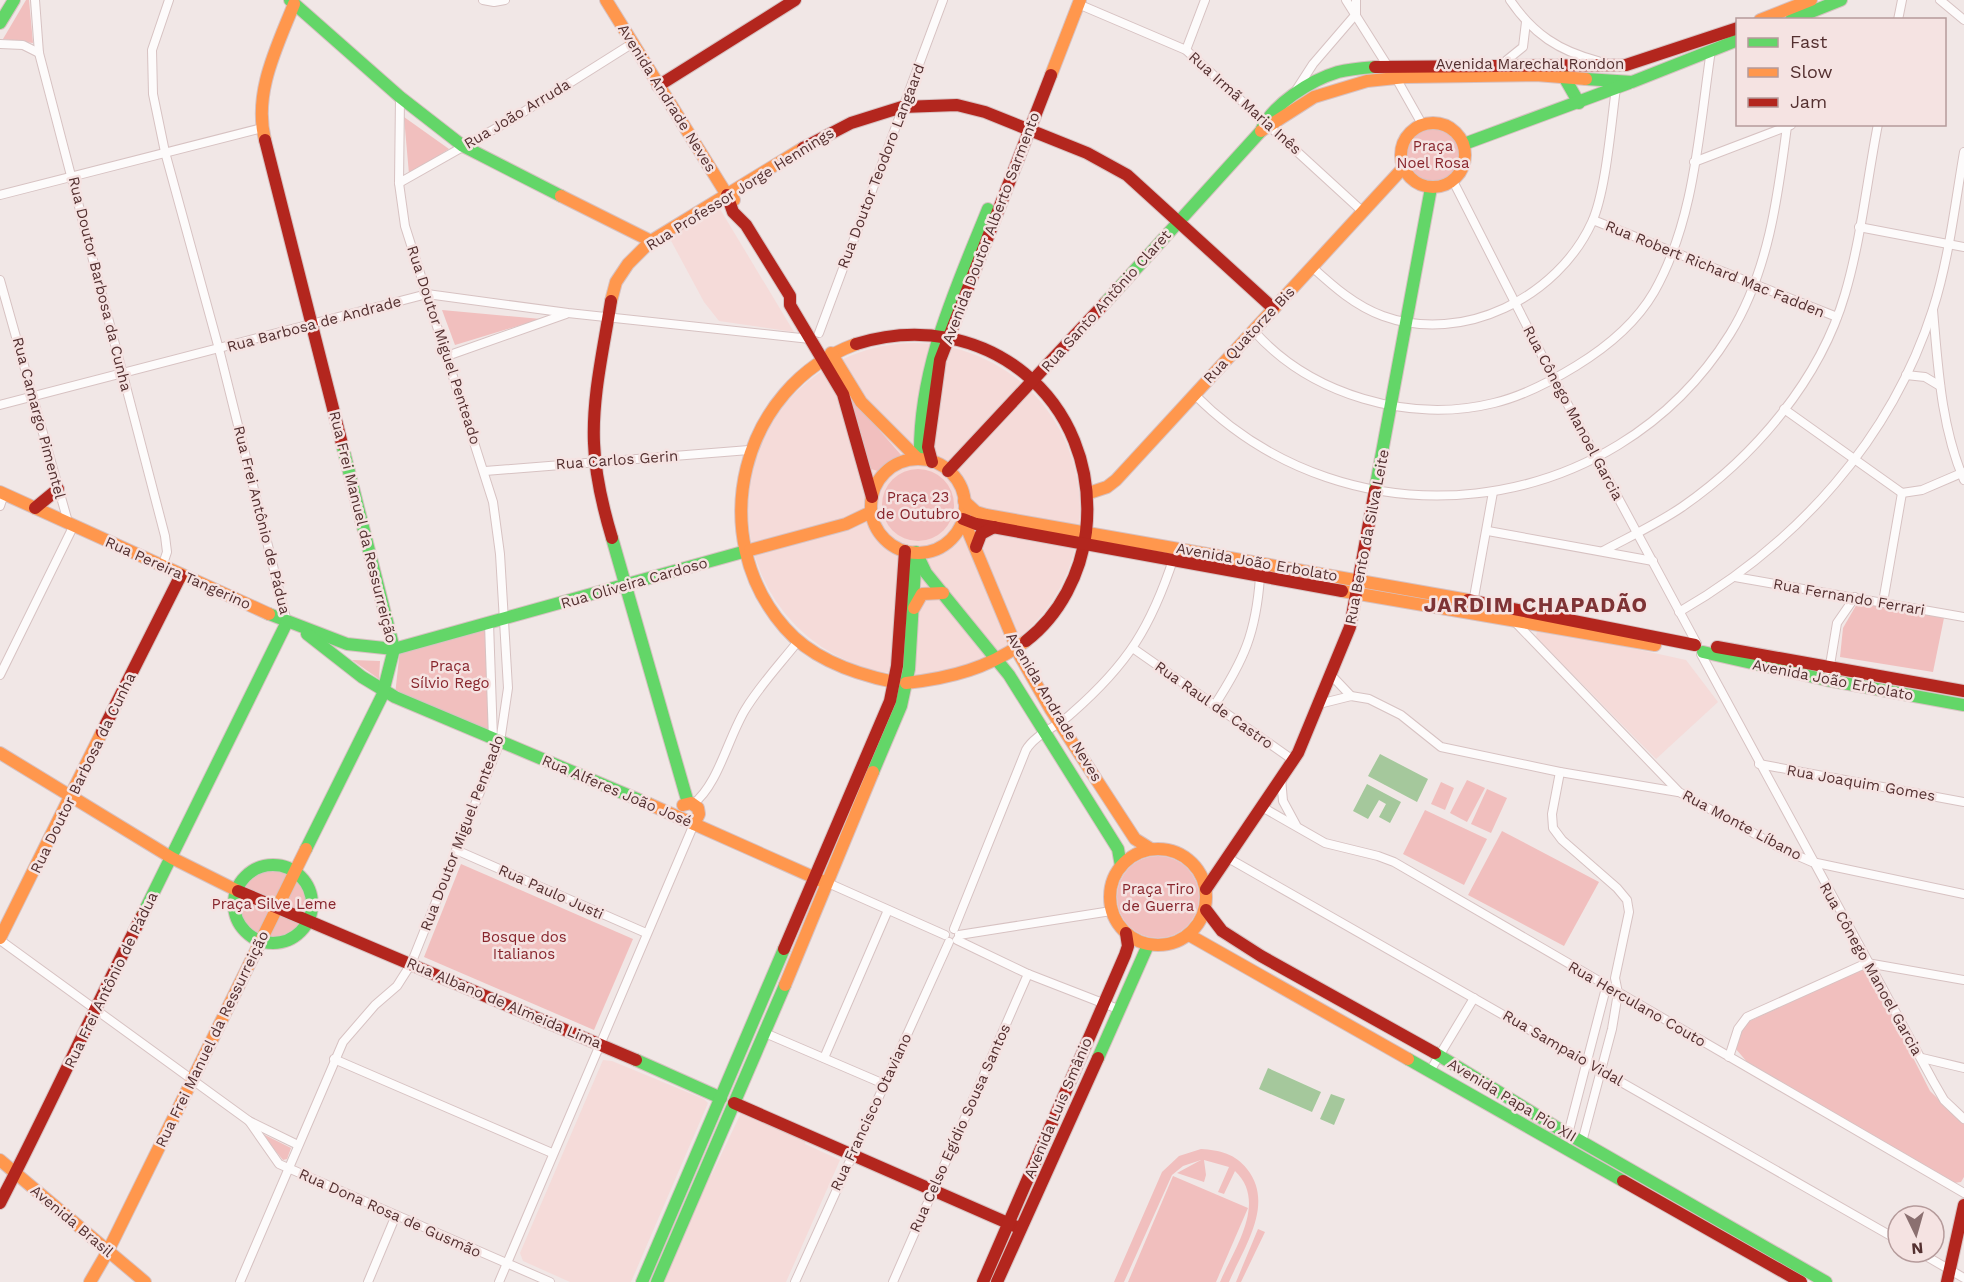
<svg xmlns="http://www.w3.org/2000/svg" width="1964" height="1282" viewBox="0 0 1964 1282" font-family="'Work Sans',sans-serif">
<style>
.built{fill:#f5dbd9}
.green{fill:#f1bfbe}
.water{fill:#a5c89c}
.lines{fill:none;stroke-linecap:round;stroke-linejoin:round}
.street-casing{stroke:#d7c2c2;stroke-width:10}
.fast-casing{stroke:#d7c2c2;stroke-width:14}
.slow-casing{stroke:#d7c2c2;stroke-width:14}
.jam-casing{stroke:#d7c2c2;stroke-width:14}
.street{stroke:#fdfbfb;stroke-width:8}
.fast{stroke:#63d668;stroke-width:12}
.slow{stroke:#ff974d;stroke-width:12}
.jam{stroke:#b3261e;stroke-width:12}
.labels{text-anchor:middle;stroke-width:5;stroke-linejoin:round;paint-order:stroke}
.street-label{font-size:15px;fill:#543030;stroke:#f5e3e2}
.park-label{font-size:15px;fill:#87252c;stroke:#f5e3e2}
.district-label{font-size:21px;font-weight:bold;letter-spacing:1.5px;fill:#7e3335;stroke:#f5e3e2}
</style>
<rect width="100%" height="100%" fill="#f1e7e6"/>
<g class="built">
<path d="M720,209L794,332L719,321L704,302L669,237Z"/>
<circle cx="914" cy="509" r="166"/>
<path d="M1549,630L1686,660L1718,702L1656,759L1536,637L1537,631Z"/>
<path d="M603,1060L612,1061L704,1099L708,1103L631,1282H570L523,1261L520,1253Z"/>
<path d="M741,1113L806,1141L805,1144L840,1160L786,1282H662L709,1175L711,1176Z"/>
</g>
<g class="green">
<path d="M26,0H29L33,43L3,39Z"/>
<path d="M404,117L449,149L409,174Z"/>
<circle cx="1433" cy="155" r="26"/>
<path d="M442,310L541,319L455,345Z"/>
<path d="M838,374L867,416L901,455L878,471L871,469Z"/>
<circle cx="918" cy="505" r="36"/>
<path d="M1858,602L1944,618L1933,672L1840,657L1843,628Z"/>
<path d="M487,626L491,731L395,695L400,649Z"/>
<path d="M352,660L380,661L379,679Z"/>
<path d="M1467,780L1485,788L1467,822L1450,813Z"/>
<path d="M1441,782L1454,788L1445,810L1431,804Z"/>
<path d="M1487,789L1507,798L1491,833L1471,824Z"/>
<path d="M1425,810L1487,839L1464,885L1403,854Z"/>
<path d="M1502,831L1599,882L1564,946L1468,895Z"/>
<circle cx="1158" cy="897" r="41"/>
<circle cx="274" cy="904" r="44"/>
<path d="M461,864L633,939L594,1030L424,957Z"/>
<path d="M1867,967L1930,1091L1964,1124V1177L1961,1182L1954,1183L1748,1063L1735,1048L1743,1024Z"/>
<path d="M261,1133L291,1148L287,1159L283,1160Z"/>
<path d="M1201,1149C1219,1150 1236,1154 1247,1169C1275,1204 1244,1247 1229,1282H1220C1234,1249 1268,1202 1235,1171L1224,1194L1218,1192L1229,1167L1204,1160L1206,1175L1204,1182L1177,1173L1201,1160L1183,1166L1172,1175L1124,1282H1114L1162,1172L1179,1156Z"/>
<path d="M1173,1176L1248,1208L1216,1282H1128Z"/>
<path d="M1258,1229L1265,1232L1241,1282H1236Z"/>
</g>
<g class="water">
<path d="M1380,754L1428,779L1417,802L1368,776Z"/>
<path d="M1367,784L1401,802L1390,823L1379,817L1386,804L1379,800L1368,819L1353,811Z"/>
<path d="M1268,1068L1321,1092L1312,1112L1259,1089Z"/>
<path d="M1331,1094L1345,1099L1334,1125L1320,1119Z"/>
</g>
<g class="lines">
<g class="street-casing">
<g id="street">
<path d="M35,0L39,53L165,536L167,552L162,567"/>
<path d="M169,0L152,50L153,94L165,152L219,349L287,622"/>
<path d="M483,0L494,2L505,0"/>
<path d="M1346,0L1387,65"/>
<path d="M1510,0C1533,34 1559,51 1598,61"/>
<path d="M1940,0L1964,20"/>
<path d="M1078,4L1186,50L1363,212"/>
<path d="M1898,20L1902,0"/>
<path d="M0,44L23,45L39,53"/>
<path d="M1186,50L1205,0"/>
<path d="M1502,64L1523,47L1526,22"/>
<path d="M1396,78L1422,124"/>
<path d="M1293,95L1313,64L1356,14V0"/>
<path d="M1694,162L1791,125"/>
<path d="M1453,181L1554,379L1697,644"/>
<path d="M399,183L514,118L633,43"/>
<path d="M0,195L262,128"/>
<path d="M1593,220L1837,317"/>
<path d="M1859,227L1964,247"/>
<path d="M1312,267C1333,286 1355,306 1383,316C1463,345 1558,297 1592,222C1606,191 1611,124 1616,88"/>
<path d="M0,280L68,522"/>
<path d="M1933,310C1938,367 1941,427 1964,480"/>
<path d="M1253,330C1310,395 1410,424 1494,403C1523,396 1550,382 1576,366C1607,347 1636,323 1654,292C1695,220 1699,130 1711,50"/>
<path d="M819,333L943,0"/>
<path d="M447,356L566,314"/>
<path d="M1906,375L1925,377L1940,386"/>
<path d="M1194,394C1349,551 1613,522 1730,334C1768,273 1778,197 1787,126"/>
<path d="M0,405L427,294L568,313L810,339"/>
<path d="M1784,409L1902,493"/>
<path d="M485,471L749,450"/>
<path d="M1902,493L1922,490L1964,472"/>
<path d="M0,506L4,494"/>
<path d="M1488,531L1653,561"/>
<path d="M1603,551C1629,537 1657,524 1682,507C1755,456 1820,380 1845,294C1861,240 1867,180 1878,124"/>
<path d="M1735,577L1964,617"/>
<path d="M1883,602L1902,493"/>
<path d="M1473,603L1493,492"/>
<path d="M1526,611L1516,623L1679,792L1782,849L1812,862L1964,894"/>
<path d="M1679,612C1797,544 1891,440 1933,309C1949,259 1955,204 1964,152"/>
<path d="M489,623L493,739"/>
<path d="M1134,649L1293,760"/>
<path d="M1701,654L1933,1081L1944,1100L1964,1119"/>
<path d="M1829,671L1837,623L1855,597"/>
<path d="M0,675L74,525"/>
<path d="M1332,676L1351,696"/>
<path d="M1319,704L1351,696L1369,699L1401,715L1441,747L1560,772L1678,792"/>
<path d="M1214,706C1244,660 1256,633 1260,577"/>
<path d="M1759,764L1964,802"/>
<path d="M1560,772L1552,814L1553,828L1562,840L1617,888L1627,900L1629,912L1615,978L1618,993L1612,1029L1582,1142"/>
<path d="M1281,778L1283,801L1296,825"/>
<path d="M693,804C718,785 728,738 745,710C760,685 781,663 799,640"/>
<path d="M1262,807L1325,843L1378,856L1394,862L1964,1193"/>
<path d="M456,850L646,933"/>
<path d="M1228,858L1898,1240"/>
<path d="M828,883L945,935"/>
<path d="M954,929L1026,750C1035,734 1059,726 1072,713C1128,664 1151,627 1174,557"/>
<path d="M959,935L1111,911"/>
<path d="M0,940L249,1121L298,1145"/>
<path d="M957,940L1028,974L1118,1009"/>
<path d="M765,1033L884,1084"/>
<path d="M1729,1057L1738,1029L1747,1017L1867,963L1964,980"/>
<path d="M824,1058L888,910"/>
<path d="M1922,1058L1964,1068"/>
<path d="M334,1059L552,1153"/>
<path d="M1430,1071L1474,998"/>
<path d="M249,1121L279,1164L550,1282"/>
<path d="M1568,1134L1607,984"/>
<path d="M1919,1252L1964,1278"/>
<path d="M240,1282L343,1042L375,1005L397,986L411,964L500,742L508,688L500,554L493,502L405,226L399,183L400,97"/>
<path d="M368,1282L396,1215"/>
<path d="M499,1282L694,824"/>
<path d="M795,1282L949,942"/>
<path d="M893,1282L1028,974"/>
</g>
</g>
<g class="fast-casing">
<g id="fast">
<path d="M290,0L400,97L463,146L561,196"/>
<path d="M1791,20L1841,0"/>
<path d="M0,23L14,0"/>
<path d="M1563,75L1579,103"/>
<path d="M1586,79L1632,82L1738,40"/>
<path d="M1464,144L1629,83"/>
<path d="M1105,303L1261,131C1271,105 1311,80 1338,72C1350,69 1363,68 1375,67"/>
<path d="M920,459C918,369 955,291 988,209"/>
<path d="M1375,490L1431,188"/>
<path d="M612,538L688,803"/>
<path d="M917,554L926,573L1009,675L1118,849L1121,866"/>
<path d="M269,614L347,644L394,649L750,550"/>
<path d="M307,634L362,677L395,697L649,804"/>
<path d="M1703,652L1827,680L1964,705"/>
<path d="M873,772L901,706L909,669L916,552"/>
<path d="M306,849L382,696L394,649L342,444"/>
<circle cx="273" cy="904" r="39"/>
<path d="M142,916L287,622"/>
<path d="M1435,1053L1556,1127L1826,1282"/>
<path d="M1098,1058L1148,945"/>
<path d="M1408,1059L1623,1181"/>
<path d="M636,1060L721,1098"/>
<path d="M642,1282L784,949"/>
<path d="M657,1282L785,985"/>
</g>
</g>
<g class="slow-casing">
<g id="slow">
<path d="M606,0L727,195L734,200"/>
<path d="M1760,20L1811,0"/>
<path d="M1051,75L1080,0"/>
<circle cx="1433" cy="155" r="32"/>
<path d="M1261,131L1314,97L1367,81L1406,77L1536,75L1586,79"/>
<path d="M265,140C253,93 277,47 294,4"/>
<path d="M561,196L651,241"/>
<path d="M611,301L616,282L628,264L651,241L803,148"/>
<path d="M856,344C740,387 704,536 785,628C812,659 855,674 894,682"/>
<path d="M831,353L861,402L918,459"/>
<circle cx="918" cy="506" r="47"/>
<path d="M0,492L269,614"/>
<path d="M1089,493L1107,487L1116,480L1403,168"/>
<path d="M964,501L976,512L986,515L1468,600"/>
<path d="M963,519L1020,656L1051,710L1135,839L1151,849"/>
<path d="M750,550L846,524L871,512"/>
<path d="M1342,591L1655,645"/>
<path d="M914,608L922,594L943,593"/>
<path d="M906,683C951,678 989,668 1026,641"/>
<path d="M0,753L172,858L238,891"/>
<path d="M649,804L822,881"/>
<path d="M683,805L691,803L698,808L699,814L694,824"/>
<circle cx="1158" cy="897" r="48"/>
<path d="M1189,935L1408,1059"/>
<path d="M0,938L102,732"/>
<path d="M785,985L873,772"/>
<path d="M0,1160L145,1282"/>
<path d="M90,1282L108,1251L306,849"/>
</g>
</g>
<g class="jam-casing">
<g id="jam">
<path d="M1375,67L1626,65L1738,28"/>
<path d="M658,86L795,0"/>
<path d="M265,140L342,444"/>
<path d="M803,148L851,123L902,107L957,105L985,112L1087,153L1127,175L1273,308"/>
<path d="M727,195L733,212L746,225L790,296V305L843,394L872,497"/>
<path d="M611,301C604,347 592,396 594,443C595,474 603,508 612,538"/>
<path d="M856,344C983,304 1101,399 1086,532C1081,573 1060,615 1026,641"/>
<path d="M932,462L928,447L940,360L1051,75"/>
<path d="M948,471L1105,303"/>
<path d="M35,508L58,489"/>
<path d="M963,519L976,524L1342,591"/>
<path d="M976,547L981,534L994,527"/>
<path d="M1468,600L1695,645"/>
<path d="M1717,647L1964,691"/>
<path d="M102,732L181,575"/>
<path d="M1206,889L1298,753L1350,627L1375,490"/>
<path d="M238,891L636,1060"/>
<path d="M1206,910L1222,931L1261,956L1435,1053"/>
<path d="M784,949L890,701L897,666L905,551"/>
<path d="M734,1103L1017,1227"/>
<path d="M1623,1181L1801,1282"/>
<path d="M0,1203C49,1108 93,1011 142,916"/>
<path d="M983,1282L1125,955L1128,946L1126,933"/>
<path d="M997,1282L1098,1058"/>
<path d="M1947,1282L1964,1205"/>
</g>
</g>
<use href="#street" class="street"/>
<use href="#fast" class="fast"/>
<use href="#slow" class="slow"/>
<use href="#jam" class="jam"/>
</g>
<g class="labels">
<g class="street-label">
<text x="1530" y="69">Avenida Marechal Rondon</text>
<text transform="translate(667 98) rotate(58)" y="5">Avenida Andrade Neves</text>
<text transform="translate(1245 103) rotate(42)" y="5">Rua Irmã Maria Inês</text>
<text transform="translate(517 114) rotate(-31)" y="5">Rua João Arruda</text>
<text transform="translate(881 166) rotate(-69)" y="5">Rua Doutor Teodoro Langaard</text>
<text transform="translate(740 189) rotate(-32)" y="5">Rua Professor Jorge Hennings</text>
<text transform="translate(991 228) rotate(-69)" y="5">Avenida Doutor Alberto Sarmento</text>
<text transform="translate(1715 269) rotate(22)" y="5">Rua Robert Richard Mac Fadden</text>
<text transform="translate(100 284) rotate(76)" y="5">Rua Doutor Barbosa da Cunha</text>
<text transform="translate(1106 301) rotate(-48)" y="5">Rua Santo Antônio Claret</text>
<text transform="translate(314 324) rotate(-15)" y="5">Rua Barbosa de Andrade</text>
<text transform="translate(1249 335) rotate(-47)" y="5">Rua Quatorze Bis</text>
<text transform="translate(444 345) rotate(72)" y="5">Rua Doutor Miguel Penteado</text>
<text transform="translate(1573 413) rotate(62)" y="5">Rua Cônego Manoel Garcia</text>
<text transform="translate(39 418) rotate(75)" y="5">Rua Camargo Pimentel</text>
<text transform="translate(617 460) rotate(-4)" y="5">Rua Carlos Gerin</text>
<text transform="translate(262 520) rotate(76)" y="5">Rua Frei Antônio de Pádua</text>
<text transform="translate(363 527) rotate(76)" y="5">Rua Frei Manuel da Ressurreição</text>
<text transform="translate(1367 537) rotate(-79)" y="5">Rua Bento da Silva Leite</text>
<text transform="translate(1257 562) rotate(10)" y="5">Avenida João Erbolato</text>
<text transform="translate(178 573) rotate(24)" y="5">Rua Pereira Tangerino</text>
<text transform="translate(634 583) rotate(-16)" y="5">Rua Oliveira Cardoso</text>
<text transform="translate(1849 597) rotate(10)" y="5">Rua Fernando Ferrari</text>
<text transform="translate(1833 680) rotate(11)" y="5">Avenida João Erbolato</text>
<text transform="translate(1214 705) rotate(35)" y="5">Rua Raul de Castro</text>
<text transform="translate(1054 707) rotate(59)" y="5">Avenida Andrade Neves</text>
<text transform="translate(83 773) rotate(-64)" y="5">Rua Doutor Barbosa da Cunha</text>
<text transform="translate(1861 783) rotate(10)" y="5">Rua Joaquim Gomes</text>
<text transform="translate(617 791) rotate(23)" y="5">Rua Alferes João José</text>
<text transform="translate(1742 825) rotate(28)" y="5">Rua Monte Líbano</text>
<text transform="translate(462 833) rotate(-69)" y="5">Rua Doutor Miguel Penteado</text>
<text transform="translate(551 892) rotate(24)" y="5">Rua Paulo Justi</text>
<text transform="translate(1871 969) rotate(61)" y="5">Rua Cônego Manoel Garcia</text>
<text transform="translate(111 980) rotate(-64)" y="5">Rua Frei Antônio de Pádua</text>
<text transform="translate(504 1003) rotate(23)" y="5">Rua Albano de Almeida Lima</text>
<text transform="translate(1637 1004) rotate(30)" y="5">Rua Herculano Couto</text>
<text transform="translate(212 1039) rotate(-64)" y="5">Rua Frei Manuel da Ressurreição</text>
<text transform="translate(1563 1048) rotate(30)" y="5">Rua Sampaio Vidal</text>
<text transform="translate(1512 1100) rotate(31)" y="5">Avenida Papa Pio XII</text>
<text transform="translate(1058 1108) rotate(-67)" y="5">Avenida Luis Smânio</text>
<text transform="translate(871 1112) rotate(-65)" y="5">Rua Francisco Otaviano</text>
<text transform="translate(960 1128) rotate(-66)" y="5">Rua Celso Egídio Sousa Santos</text>
<text transform="translate(390 1213) rotate(24)" y="5">Rua Dona Rosa de Gusmão</text>
<text transform="translate(72 1221) rotate(40)" y="5">Avenida Brasil</text>
</g>
<g class="park-label">
<text x="1433" y="151">Praça<tspan x="1433" dy="17">Noel Rosa</tspan></text>
<text x="918" y="502">Praça 23<tspan x="918" dy="17">de Outubro</tspan></text>
<text x="450" y="671">Praça<tspan x="450" dy="17">Sílvio Rego</tspan></text>
<text x="1158" y="894">Praça Tiro<tspan x="1158" dy="17">de Guerra</tspan></text>
<text x="274" y="909">Praça Silve Leme</text>
<text x="524" y="942">Bosque dos<tspan x="524" dy="17">Italianos</tspan></text>
</g>
<g class="district-label">
<text x="1536" y="612">JARDIM CHAPADÃO</text>
</g>
</g>
<rect x="1736" y="18" width="210" height="108" fill="#f5e3e2" stroke="#b59b9b" stroke-width="1.5"/>
<rect x="1748" y="38" width="30" height="9" fill="#63d668" stroke="#b59b9b" stroke-width="1.5"/>
<text x="1790" y="48" font-size="18" fill="#543030">Fast</text>
<rect x="1748" y="68" width="30" height="9" fill="#ff974d" stroke="#b59b9b" stroke-width="1.5"/>
<text x="1790" y="78" font-size="18" fill="#543030">Slow</text>
<rect x="1748" y="98" width="30" height="9" fill="#b3261e" stroke="#b59b9b" stroke-width="1.5"/>
<text x="1790" y="108" font-size="18" fill="#543030">Jam</text>
<g transform="translate(1916 1234) rotate(175)"><circle r="28" fill="#f5e3e2" stroke="#b59b9b" stroke-width="1.5"/>
<path d="M0-4.5L10 22L0 15L-10 22Z" fill="#8b7070"/>
<text y="-9" font-size="16" font-weight="bold" text-anchor="middle" fill="#543030">N</text>
</g>
</svg>
